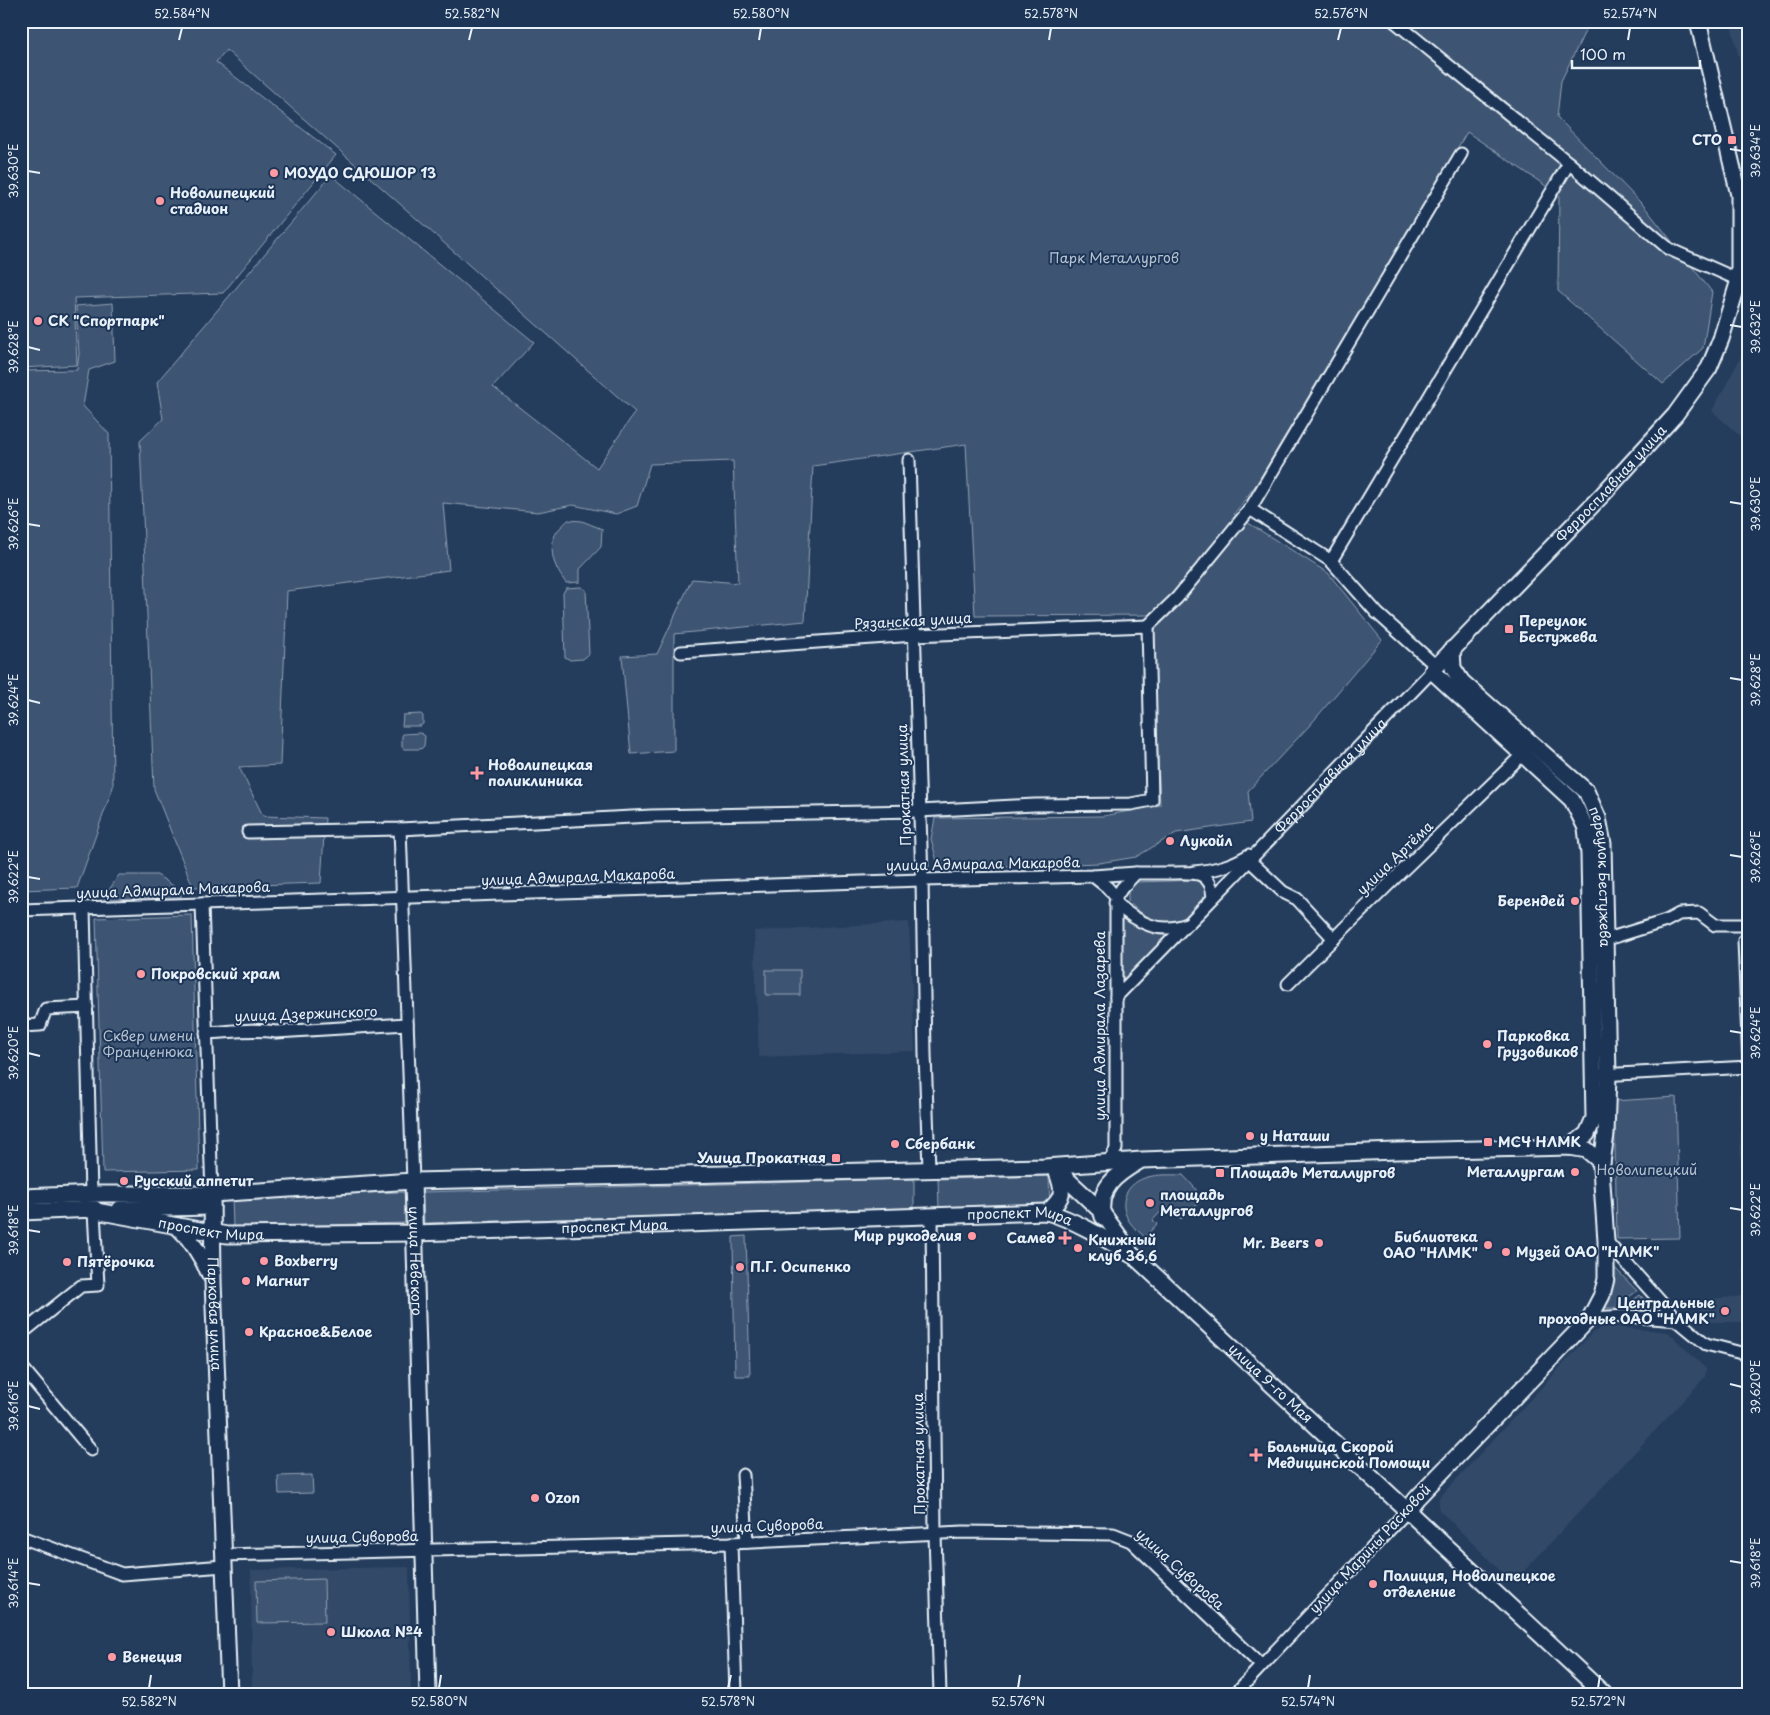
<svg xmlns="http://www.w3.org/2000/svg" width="1770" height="1715" viewBox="0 0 1770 1715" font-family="'Playpen Sans',sans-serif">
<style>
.built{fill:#334a68}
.green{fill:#3e5472;stroke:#93a2b5}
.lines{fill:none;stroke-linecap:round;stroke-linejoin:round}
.minor-casing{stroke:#e8f1f8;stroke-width:15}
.major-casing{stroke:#e8f1f8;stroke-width:19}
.minor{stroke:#1d3557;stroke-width:11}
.major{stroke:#1d3557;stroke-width:15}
.ticks{fill:none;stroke:#e8f1f8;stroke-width:2}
.poi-dot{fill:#ff9aa2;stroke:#1d3557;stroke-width:2}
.labels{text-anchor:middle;stroke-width:4;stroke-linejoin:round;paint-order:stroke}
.poi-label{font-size:14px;font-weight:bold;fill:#e8f1f8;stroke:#1d3557;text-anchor:start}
.park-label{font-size:14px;fill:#b5c2d0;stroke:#1d3557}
.street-label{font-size:14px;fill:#e8f1f8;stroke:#1d3557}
.neatline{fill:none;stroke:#e8f1f8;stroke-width:2}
.ticks-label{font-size:12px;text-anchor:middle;fill:#e8f1f8}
</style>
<rect width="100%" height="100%" fill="#253d5d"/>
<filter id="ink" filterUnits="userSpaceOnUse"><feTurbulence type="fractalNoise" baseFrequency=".02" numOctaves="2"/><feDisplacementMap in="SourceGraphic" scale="10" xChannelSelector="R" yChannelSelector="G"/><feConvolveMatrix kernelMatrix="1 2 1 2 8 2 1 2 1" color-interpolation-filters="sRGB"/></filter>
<g filter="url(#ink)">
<g class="built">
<path d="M1730,21H1749V97Z"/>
<path d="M1749,342V444L1712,411Z"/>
<path d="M909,922L915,1051L759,1057L754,931Z"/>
<path d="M1739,1094H1749V1322H1700L1699,1300L1744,1296Z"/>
<path d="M1605,1326L1668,1332L1706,1369L1705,1377L1513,1583L1439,1510V1498L1592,1333Z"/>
<path d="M409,1567L411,1694H252L251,1570Z"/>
</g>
<g class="green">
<path d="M21,21H1367L1370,24L1373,21H1590L1561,81L1557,117L1644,206L1712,292L1703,348L1663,384L1558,291L1559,195L1467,132L1258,482L1234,514L1328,573L1382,640L1310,725L1248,791L1251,822L1176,833L1136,857L1099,863L1019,866L938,865L931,839L935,818L1104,816L1160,805L1152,615L975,616L966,444L813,466L805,621L674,634V751L631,754L622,656L657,654L692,579L738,583L733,461L650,464L637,506L616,514L573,505L538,512L443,503L449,570L287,591L280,765L239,767L263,816L325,818L321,883L193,887L154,789L140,441L163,419L157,382L331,175L534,342L493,387L597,468L635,412L226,50L216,62L336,155L223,293L74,298L77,365L21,368Z"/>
<path d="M113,303L115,361L89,370L83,406L109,434L113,787L77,888L21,890V371L77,370L79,354L76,306Z"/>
<path d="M568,520L582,521L602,529L601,547L580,569V582L566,583C555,568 548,553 555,535C557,530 564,524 568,520Z"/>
<path d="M581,587L586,590L589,654L583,659L570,660L565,657L563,593L566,588Z"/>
<path d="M421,714L423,716V724L420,726H402L403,715Z"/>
<path d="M420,733L425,736L424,746L421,749H404L402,747V736L403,734Z"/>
<path d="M119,875H157L181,891V897L103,899Z"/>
<path d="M1200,880L1206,889V899C1199,905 1190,916 1182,920C1163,928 1140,915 1128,901V889L1136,882Z"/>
<path d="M1120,914C1137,925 1145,936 1167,935L1169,936L1124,979L1122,978Z"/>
<path d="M192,915L199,1170L103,1172L96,918Z"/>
<rect x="766" y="970" width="34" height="25"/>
<path d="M1676,1097L1680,1238L1617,1239L1614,1101Z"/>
<path d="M1183,1175L1195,1188L1201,1201L1181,1219L1166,1206L1153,1220L1157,1224L1145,1237C1140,1232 1133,1228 1129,1221C1117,1202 1127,1182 1148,1177C1159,1174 1171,1175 1183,1175Z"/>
<path d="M1049,1176L1050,1205L939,1208L938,1179Z"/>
<path d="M914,1179V1209L424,1223L423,1192Z"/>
<path d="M406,1192L407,1223L233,1227L232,1196Z"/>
<path d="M746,1236L750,1376H735L733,1237Z"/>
<path d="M1614,1267L1637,1291L1614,1308H1602L1612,1287Z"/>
<path d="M1640,1295L1654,1310L1621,1309Z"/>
<path d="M312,1475L313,1493L279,1494L278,1476Z"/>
<path d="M324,1579L325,1622L257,1623L256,1581Z"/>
</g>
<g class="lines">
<g class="minor-casing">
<g id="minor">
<path d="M1394,21L1569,163L1669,249L1739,280"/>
<path d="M909,460L922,880L925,1054L929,1169"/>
<path d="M1250,509L1331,561L1377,613L1436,666"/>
<path d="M1331,561L1569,163"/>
<path d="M681,652L914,635L1148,626"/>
<path d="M400,829L413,1181"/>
<path d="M248,832L400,829L651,816L919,811L1035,805L1131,804L1152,800L1148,626L1177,598L1250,509L1461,154"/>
<path d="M1249,860L1283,892L1297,899L1334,939"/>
<path d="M1194,872C1215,870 1231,866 1249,855"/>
<path d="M1093,876L1107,887L1116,897"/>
<path id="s1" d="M1115,903C1137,922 1160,936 1189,923L1432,671"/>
<path d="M202,904L212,1194"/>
<path d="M84,908L91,1195"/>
<path d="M21,910L922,880L1093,876L1136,873"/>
<path d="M1598,939L1614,937L1666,921L1679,914L1699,913L1715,925H1749"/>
<path d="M1288,984L1401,872L1523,754"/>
<path d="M1116,997L1186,925"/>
<path d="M21,1026L40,1025L46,1009L87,1007"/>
<path d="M206,1033C230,1032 253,1028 276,1032L407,1024"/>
<path d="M1600,1075L1749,1067L1744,940"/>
<path d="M1109,1162L1116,1149V897L1122,888L1136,873C1148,873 1161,873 1173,873C1195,872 1212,871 1213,898"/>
<path d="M932,1215L935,1534L940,1694"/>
<path d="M1606,1241L1677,1320L1706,1344L1749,1355"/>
<path d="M1590,1318L1627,1316L1677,1320"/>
<path d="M21,1334L81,1286L98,1285L94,1211"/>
<path d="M21,1366L91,1450"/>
<path d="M743,1475L747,1542"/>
<path d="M21,1537L122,1574L224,1566"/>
<path d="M731,1543L736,1694"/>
<path d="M223,1555L731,1543L963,1532L1113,1534L1131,1541L1261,1665"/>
<path d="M1235,1694L1407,1511"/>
<path d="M1584,1694L1594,1684"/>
</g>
</g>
<g class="major-casing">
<g id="major">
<path id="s2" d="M1452,649L1453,668L1462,682L1586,791L1598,818L1603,844L1608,1076L1606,1134L1602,1163"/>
<path id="s3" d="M1570,1147L1587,1134L1594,1118L1589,854L1586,828L1572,800L1432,671L1603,494L1675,415L1709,368L1721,339L1739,280V195L1698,21"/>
<path d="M1054,1167L1101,1211L1129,1250"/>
<path id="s4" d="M413,1181L428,1694"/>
<path id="s5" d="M212,1194L213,1281L229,1694"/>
<path d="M21,1197L100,1194H212L413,1181L1045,1167L1142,1160L1396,1151L1570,1147L1587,1150L1602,1163"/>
<path id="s6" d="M85,1209L227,1235L415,1233L1047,1212C1078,1221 1107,1240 1135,1257L1604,1694"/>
<path d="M120,1209L212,1207"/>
<path d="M21,1212L95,1209"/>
<path d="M1047,1212C1065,1198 1064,1190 1056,1170"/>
<path d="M1103,1217C1096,1189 1117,1174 1138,1162"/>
<path d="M177,1226C192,1240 201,1255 210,1275"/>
<path d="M1407,1511L1417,1498L1590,1318L1602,1295L1606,1279V1241L1600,1154"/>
</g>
</g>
<use href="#minor" class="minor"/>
<use href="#major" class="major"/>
</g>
</g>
<path class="ticks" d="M179,40L182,28M469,40L472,28M759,40L761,28M1049,40L1051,28M1338,40L1341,28M1628,40L1630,28M1730,149L1742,151M28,171L40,173M1730,325L1742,327M28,347L40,350M1730,502L1742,504M28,524L40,526M1730,678L1742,680M28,700L40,703M1730,855L1742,857M28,877L40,879M1730,1031L1742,1033M28,1053L40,1056M1730,1208L1742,1210M28,1230L40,1232M1730,1384L1742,1387M28,1406L40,1409M1730,1561L1742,1563M28,1583L40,1585M149,1688L151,1675M439,1688L441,1675M728,1688L731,1675M1018,1688L1020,1675M1308,1688L1310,1675M1598,1688L1600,1675"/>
<g class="poi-dot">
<rect x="1727" y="135" width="10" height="10" rx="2.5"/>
<circle cx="274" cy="173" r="5"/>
<circle cx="160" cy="201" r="5"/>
<circle cx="38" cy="321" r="5"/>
<rect x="1504" y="624" width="10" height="10" rx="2.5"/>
<path d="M474.5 765.5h5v5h5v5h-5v5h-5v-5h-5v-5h5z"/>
<circle cx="1170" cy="841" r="5"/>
<circle cx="1575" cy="901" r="5"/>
<circle cx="141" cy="974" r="5"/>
<circle cx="1487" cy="1044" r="5"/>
<circle cx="1250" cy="1136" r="5"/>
<rect x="1483" y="1137" width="10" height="10" rx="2.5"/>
<circle cx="895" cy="1144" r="5"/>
<rect x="831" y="1153" width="10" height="10" rx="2.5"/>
<circle cx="1575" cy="1172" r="5"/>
<rect x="1215" y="1168" width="10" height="10" rx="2.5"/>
<circle cx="124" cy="1181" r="5"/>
<circle cx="1150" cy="1203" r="5"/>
<circle cx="972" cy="1236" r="5"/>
<path d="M1062.5 1230.5h5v5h5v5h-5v5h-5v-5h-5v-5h5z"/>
<circle cx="1319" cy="1243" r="5"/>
<circle cx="1488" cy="1245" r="5"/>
<circle cx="1078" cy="1248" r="5"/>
<circle cx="1506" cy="1252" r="5"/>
<circle cx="264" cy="1261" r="5"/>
<circle cx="67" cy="1262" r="5"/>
<circle cx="740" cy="1267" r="5"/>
<circle cx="246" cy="1281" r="5"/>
<circle cx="1725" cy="1311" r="5"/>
<circle cx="249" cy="1332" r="5"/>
<path d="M1253.5 1447.5h5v5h5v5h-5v5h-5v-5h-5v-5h5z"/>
<circle cx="535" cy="1498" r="5"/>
<circle cx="1373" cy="1584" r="5"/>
<circle cx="331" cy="1632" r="5"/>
<circle cx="112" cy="1657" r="5"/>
</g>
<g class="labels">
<g class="poi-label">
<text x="1722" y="145" text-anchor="end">СТО</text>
<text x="284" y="178">МОУДО СДЮШОР 13</text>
<text x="170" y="198">Новолипецкий<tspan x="170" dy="16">стадион</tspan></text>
<text x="48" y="326">СК "Спортпарк"</text>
<text x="1519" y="626">Переулок<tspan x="1519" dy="16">Бестужева</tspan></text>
<text x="488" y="770">Новолипецкая<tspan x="488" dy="16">поликлиника</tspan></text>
<text x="1180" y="846">Лукойл</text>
<text x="1565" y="906" text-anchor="end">Берендей</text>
<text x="151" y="979">Покровский храм</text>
<text x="1497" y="1041">Парковка<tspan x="1497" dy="16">Грузовиков</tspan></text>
<text x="1260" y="1141">у Наташи</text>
<text x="1498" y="1147">МСЧ НЛМК</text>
<text x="905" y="1149">Сбербанк</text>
<text x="826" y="1163" text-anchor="end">Улица Прокатная</text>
<text x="1565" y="1177" text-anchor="end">Металлургам</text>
<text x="1230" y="1178">Площадь Металлургов</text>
<text x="134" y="1186">Русский аппетит</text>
<text x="1160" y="1200">площадь<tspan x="1160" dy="16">Металлургов</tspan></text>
<text x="962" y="1241" text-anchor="end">Мир рукоделия</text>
<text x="1478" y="1242" text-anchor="end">Библиотека<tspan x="1478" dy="16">ОАО "НЛМК"</tspan></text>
<text x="1055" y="1243" text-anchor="end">Самед</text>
<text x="1088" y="1245">Книжный<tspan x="1088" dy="16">клуб 36,6</tspan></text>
<text x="1309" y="1248" text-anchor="end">Mr. Beers</text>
<text x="1516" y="1257">Музей ОАО "НЛМК"</text>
<text x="274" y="1266">Boxberry</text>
<text x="77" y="1267">Пятёрочка</text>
<text x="750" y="1272">П.Г. Осипенко</text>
<text x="256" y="1286">Магнит</text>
<text x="1715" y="1308" text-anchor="end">Центральные<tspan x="1715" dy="16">проходные ОАО "НЛМК"</tspan></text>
<text x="259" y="1337">Красное&amp;Белое</text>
<text x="1267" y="1452">Больница Скорой<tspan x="1267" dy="16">Медицинской Помощи</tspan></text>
<text x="545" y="1503">Ozon</text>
<text x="1383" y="1581">Полиция, Новолипецкое<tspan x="1383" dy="16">отделение</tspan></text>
<text x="341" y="1637">Школа №4</text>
<text x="122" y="1662">Венеция</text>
</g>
<g class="park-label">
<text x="1114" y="263">Парк Металлургов</text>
<text x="148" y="1041">Сквер имени<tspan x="148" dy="16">Франценюка</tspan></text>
<text x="1647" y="1175">Новолипецкий</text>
</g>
<g class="street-label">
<text dy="5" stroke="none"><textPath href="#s3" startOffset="810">Ферросплавная улица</textPath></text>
<text transform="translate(913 621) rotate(-3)" y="5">Рязанская улица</text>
<text dy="5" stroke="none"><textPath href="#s1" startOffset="286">Ферросплавная улица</textPath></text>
<text transform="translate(904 785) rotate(-92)" y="5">Прокатная улица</text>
<text transform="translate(1395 858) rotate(-44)" y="5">улица Артёма</text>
<text transform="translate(983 864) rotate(-1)" y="5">улица Адмирала Макарова</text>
<text dy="5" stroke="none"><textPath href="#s2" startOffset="289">переулок Бестужева</textPath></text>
<text transform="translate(578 877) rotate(-2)" y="5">улица Адмирала Макарова</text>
<text transform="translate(173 890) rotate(-2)" y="5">улица Адмирала Макарова</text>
<text transform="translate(306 1014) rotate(-2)" y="5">улица Дзержинского</text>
<text transform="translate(1100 1026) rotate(-90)" y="5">улица Адмирала Лазарева</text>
<text dy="5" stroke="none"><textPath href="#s6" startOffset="938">проспект Мира</textPath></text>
<text dy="5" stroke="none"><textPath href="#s6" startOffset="532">проспект Мира</textPath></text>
<text dy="5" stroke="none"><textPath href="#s6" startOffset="128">проспект Мира</textPath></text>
<text dy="5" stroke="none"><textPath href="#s4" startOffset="80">улица Невского</textPath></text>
<text dy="5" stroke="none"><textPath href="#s5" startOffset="120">Парковая улица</textPath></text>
<text dy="5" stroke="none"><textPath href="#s6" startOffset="1249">улица 9-го Мая</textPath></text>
<text transform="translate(919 1454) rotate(-91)" y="5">Прокатная улица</text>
<text transform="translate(767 1526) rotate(-2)" y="5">улица Суворова</text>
<text transform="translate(362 1537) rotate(-1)" y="5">улица Суворова</text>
<text transform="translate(1370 1549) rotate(-47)" y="5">улица Марины Расковой</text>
<text transform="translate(1180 1569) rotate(42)" y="5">улица Суворова</text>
</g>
</g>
<rect width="1770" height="1715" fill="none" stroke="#1d3557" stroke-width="55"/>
<path d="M1572 60v8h128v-8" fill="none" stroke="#e8f1f8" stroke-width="2.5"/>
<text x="1580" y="60" font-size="15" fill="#e8f1f8" stroke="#1d3557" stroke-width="4" paint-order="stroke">100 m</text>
<rect x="28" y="28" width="1714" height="1660" class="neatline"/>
<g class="ticks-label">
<text x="182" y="18">52.584°N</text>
<text x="472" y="18">52.582°N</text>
<text x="761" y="18">52.580°N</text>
<text x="1051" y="18">52.578°N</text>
<text x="1341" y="18">52.576°N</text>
<text x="1630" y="18">52.574°N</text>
<text transform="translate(1756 151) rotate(-90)" y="4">39.634°E</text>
<text transform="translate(14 171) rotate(-90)" y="4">39.630°E</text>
<text transform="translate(1756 327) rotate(-90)" y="4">39.632°E</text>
<text transform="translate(14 347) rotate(-90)" y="4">39.628°E</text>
<text transform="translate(1756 504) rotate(-90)" y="4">39.630°E</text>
<text transform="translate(14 524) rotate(-90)" y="4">39.626°E</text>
<text transform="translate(1756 680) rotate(-90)" y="4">39.628°E</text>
<text transform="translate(14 700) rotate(-90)" y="4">39.624°E</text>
<text transform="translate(1756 857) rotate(-90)" y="4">39.626°E</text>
<text transform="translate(14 877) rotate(-90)" y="4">39.622°E</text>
<text transform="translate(1756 1033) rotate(-90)" y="4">39.624°E</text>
<text transform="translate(14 1053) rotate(-90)" y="4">39.620°E</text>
<text transform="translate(1756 1210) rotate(-90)" y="4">39.622°E</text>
<text transform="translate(14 1230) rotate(-90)" y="4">39.618°E</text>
<text transform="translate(1756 1387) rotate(-90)" y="4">39.620°E</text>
<text transform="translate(14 1406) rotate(-90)" y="4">39.616°E</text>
<text transform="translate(1756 1563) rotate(-90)" y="4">39.618°E</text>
<text transform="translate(14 1583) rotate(-90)" y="4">39.614°E</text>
<text x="149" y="1706">52.582°N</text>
<text x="439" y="1706">52.580°N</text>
<text x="728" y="1706">52.578°N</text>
<text x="1018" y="1706">52.576°N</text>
<text x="1308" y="1706">52.574°N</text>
<text x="1598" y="1706">52.572°N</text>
</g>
</svg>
